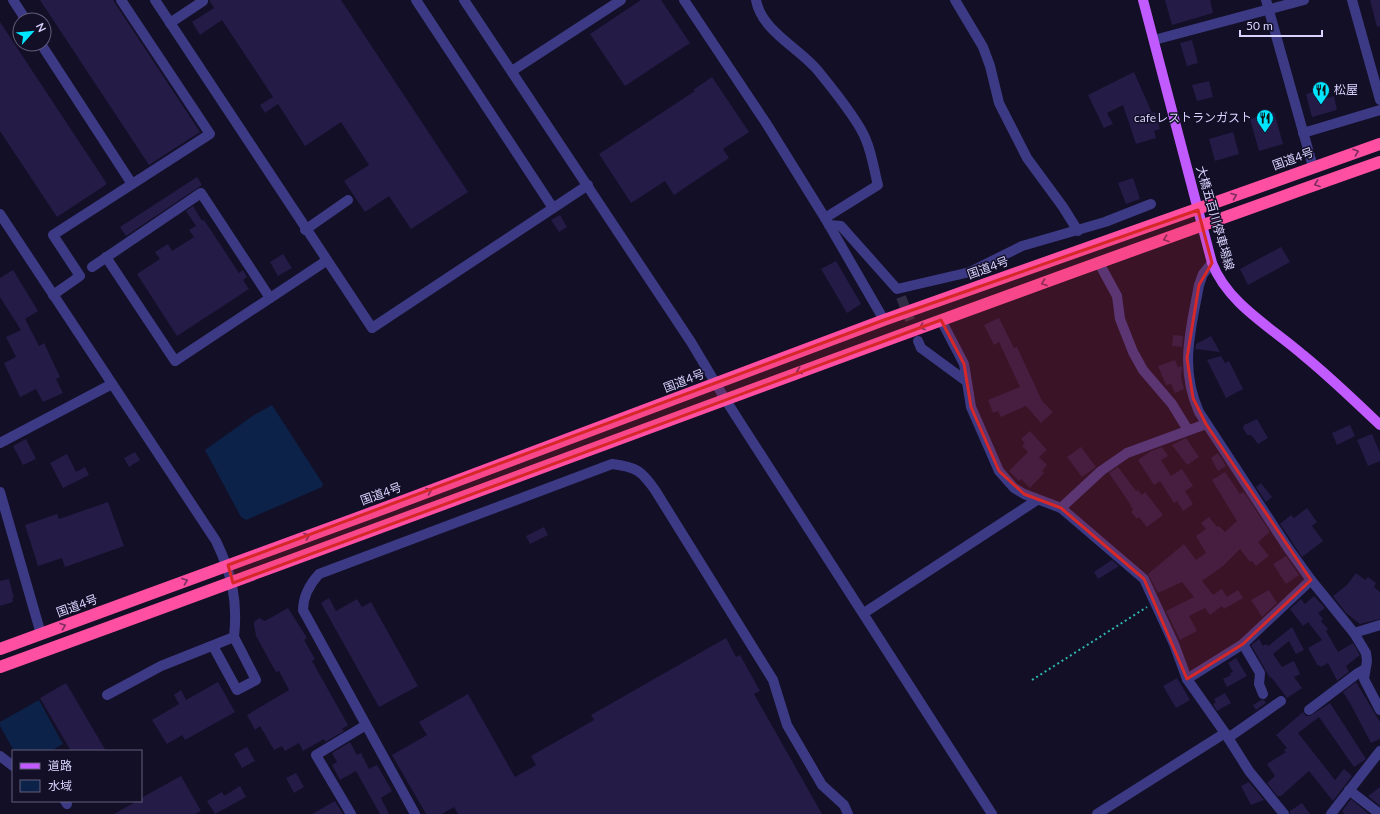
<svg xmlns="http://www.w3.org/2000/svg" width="1380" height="814" viewBox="0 0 1380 814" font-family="Lato,'Noto Sans JP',sans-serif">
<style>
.water{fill:#0c2248}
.building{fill:#241b47}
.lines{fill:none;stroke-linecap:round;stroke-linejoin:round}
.minor-tunnel{stroke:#312d47;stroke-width:10;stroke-dasharray:10 5;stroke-linecap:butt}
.path{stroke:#2fb8b0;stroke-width:2;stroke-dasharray:2 3;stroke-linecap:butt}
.minor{stroke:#3d3a85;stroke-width:10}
.major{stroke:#c25bff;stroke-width:10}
.highway{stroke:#ff4fa3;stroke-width:12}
.oneway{stroke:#7d2c5e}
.marked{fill:#d62828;fill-opacity:0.2;stroke:#d62828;stroke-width:3;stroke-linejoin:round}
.labels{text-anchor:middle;stroke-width:3;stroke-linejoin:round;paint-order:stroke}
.poi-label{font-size:12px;fill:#d9d4ff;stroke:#130f26;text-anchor:start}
.street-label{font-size:12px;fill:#d9d4ff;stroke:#130f26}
</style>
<rect width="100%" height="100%" fill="#130f26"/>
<g class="water">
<path d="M272,405L323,484L322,487L246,520L241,517L205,450L254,415Z"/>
<path d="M39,700L63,744L51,751H14L0,726V722Z"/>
</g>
<g class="building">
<path d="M40,0H113L200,132L149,165Z"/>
<path d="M209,0H341L468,192L411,229L389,196L365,212L344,181L369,165L341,122L305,146L278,104L265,113L260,105L273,97L222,20L200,35L192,22L214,8Z"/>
<path d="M641,0H661L690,43L625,86L590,34Z"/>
<path d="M1165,0H1210L1213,13L1172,25Z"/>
<path d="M1370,0H1380V26L1377,27Z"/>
<path d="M0,22L107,184L57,217L0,131Z"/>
<path d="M1192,40L1198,63L1187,66L1180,43Z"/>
<path d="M1134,72L1152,113L1155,112L1160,129L1154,131L1156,138L1136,144L1123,105L1107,113L1113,124L1104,128L1088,95Z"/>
<path d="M712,77L749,132L723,149L729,158L674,195L665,181L631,203L599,154L695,91L693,90Z"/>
<path d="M1209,81L1213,97L1197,101L1192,85Z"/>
<path d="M1324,89L1327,98L1334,96L1337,110L1312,117L1306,94Z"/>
<path d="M1274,112L1283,144L1259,151L1250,119Z"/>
<path d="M1233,132L1239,154L1215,161L1209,139Z"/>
<path d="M197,177L202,185L126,236L120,227Z"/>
<path d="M1133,178L1140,199L1126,204L1118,183Z"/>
<path d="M193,206L202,221L204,220L239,273L243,270L247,277L243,280L249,289L177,336L137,274L160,259L155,252L168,244L172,251L194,237L189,230L196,226L186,211Z"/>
<path d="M560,215L567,227L559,232L551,220Z"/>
<path d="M1281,247L1290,262L1248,285L1240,269Z"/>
<path d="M283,254L292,268L278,276L270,262Z"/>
<path d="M836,261L861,304L847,313L821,269Z"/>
<path d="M13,270L38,311L25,319L39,346L44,343L60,377L56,379L63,393L43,402L36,389L20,397L4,363L16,357L6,337L21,330L0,297V278Z"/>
<path d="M999,318L1014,348L1017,347L1042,401L1053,412L1041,423L1026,406L1001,417L998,411L993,413L988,400L1020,387L999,342L994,345L984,325Z"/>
<path d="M1173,335L1183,336L1182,347L1172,346Z"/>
<path d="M1211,336L1220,352L1195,349L1196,344Z"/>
<path d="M1221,356L1225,363L1229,361L1243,389L1226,398L1207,360Z"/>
<path d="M1175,360L1178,367L1182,366L1181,378L1184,389L1175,393L1171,384L1166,385L1158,366Z"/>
<path d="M1257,419L1268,438L1258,444L1251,435H1247L1243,428L1244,425Z"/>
<path d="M1350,425L1355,436L1337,445L1332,433Z"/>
<path d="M1030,431L1047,450L1039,457L1047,465L1042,471L1044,473L1030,488L1021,479L1019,481L1009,471L1028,452L1022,446L1025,443L1021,439Z"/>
<path d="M1372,434L1380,453V461L1368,466L1357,440Z"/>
<path d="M1186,438L1199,457L1187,465L1172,445Z"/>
<path d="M26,439L36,459L23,465L13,446Z"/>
<path d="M1081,447L1096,467L1082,477L1067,457Z"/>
<path d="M1162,447L1168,456L1161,460L1171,476L1182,469L1193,486L1185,491L1193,504L1183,511L1177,501L1174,503L1160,481L1154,485L1138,460L1151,451Z"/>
<path d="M135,452L140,460L129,467L124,458Z"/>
<path d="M1218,453L1226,466L1218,471L1211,458Z"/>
<path d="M67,454L76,472L85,467L89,475L63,488L50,463Z"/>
<path d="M1118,467L1136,491L1138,490L1142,495L1145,492L1163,515L1147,527L1139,517L1137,519L1131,512L1133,510L1130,504L1109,473Z"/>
<path d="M1225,472L1240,494L1243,492L1246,495L1270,532L1258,542L1269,556L1256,566L1252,561L1250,562L1240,549L1223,566L1202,581L1213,595L1222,589L1227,597L1238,590L1243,598L1224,609L1222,606L1210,615L1205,608L1189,616L1197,631L1180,640L1166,611L1194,597L1182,582L1158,593L1148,574L1184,544L1196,560L1206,553L1196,536L1206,529L1201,523L1209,517L1217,527L1219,526L1225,532L1237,521L1212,480Z"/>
<path d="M1261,483L1272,497L1266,502L1256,487Z"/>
<path d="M108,502L124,546L65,567L62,558L38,566L25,525L57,514L59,519Z"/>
<path d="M1307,508L1317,522L1312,526L1323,541L1302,557L1280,524L1291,515L1294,518Z"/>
<path d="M544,527L548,535L530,544L526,536Z"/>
<path d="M1286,556L1299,575L1286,584L1273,564Z"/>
<path d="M1112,560L1119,566L1098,579L1094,572Z"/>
<path d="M1356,573L1365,580L1368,577L1376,583L1374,587L1380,592V619L1360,624L1346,613L1333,596L1347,585Z"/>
<path d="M9,579L14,598H12L13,602L0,606V581Z"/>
<path d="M1269,590L1277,603L1262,617L1251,600Z"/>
<path d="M1314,596L1325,608L1318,613L1323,619L1321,621L1328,629L1326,631L1338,652L1353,643L1360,655L1346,666L1349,672L1335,682L1337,680L1328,663L1321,667L1320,665L1318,666L1308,648L1322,640L1308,622L1303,626L1290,609L1301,599L1305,604Z"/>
<path d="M329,598L336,611L357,599L362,607L371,602L418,686L379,707L321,603Z"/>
<path d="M288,608L307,638L304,640L315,659L312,661L348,725L342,729L344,731L325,742L324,739L303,751L299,743L285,751L282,746L274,750L260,726L255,730L247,715L289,690L279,671L276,672L267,656L256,636L254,625V622L259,618L265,621Z"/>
<path d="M1292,627L1304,650L1296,654L1289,641L1273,654L1282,667L1294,661L1300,674L1294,677L1302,688L1287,698L1271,677L1270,678L1251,645L1259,639L1263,646L1266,644L1268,646Z"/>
<path d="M726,638L736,657L740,655L760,691L754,694L822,814H458L454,807L442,814H426L392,755L427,735L419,722L468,694L515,777L536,765L531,756L594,720L591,715Z"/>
<path d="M1236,658L1247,676L1227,687L1223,679L1231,675L1230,673L1233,672L1228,663Z"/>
<path d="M1177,678L1190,700L1176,708L1163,686Z"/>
<path d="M218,682L235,712L185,740L182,735L167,744L152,720L179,704L174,695L181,690L186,700Z"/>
<path d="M1356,682L1380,722V739L1371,743L1350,703L1343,692Z"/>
<path d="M66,683L106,751H71L40,698Z"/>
<path d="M1225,693L1231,703L1217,711L1213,704L1216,702L1214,699Z"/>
<path d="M1261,700H1264L1266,703L1256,710L1253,705Z"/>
<path d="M1330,703L1366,759L1354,767L1319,717L1298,733L1335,780L1344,769L1352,776L1333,801L1309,771L1281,796H1277L1267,783L1275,776L1267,764L1286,752L1284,750L1287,748L1276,735L1303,712L1306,716H1310Z"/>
<path d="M350,742L357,755L361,753L369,769L377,765L392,791L381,798L389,814H380L356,771L340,780L332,765L337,762L332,753Z"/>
<path d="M247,747L255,761L242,768L234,754Z"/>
<path d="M296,773L304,787L294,793L286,778Z"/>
<path d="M181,776L201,811L195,814H114L137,801H141V798Z"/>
<path d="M1249,782L1264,800L1251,805L1241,786Z"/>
<path d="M240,786L246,797L215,814L207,801L222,792L224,796Z"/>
<path d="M1380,787V806L1368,796Z"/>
<path d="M1351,799L1369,814H1344L1342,811Z"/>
<path d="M335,801L343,814H312Z"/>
<path d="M1302,803L1310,814H1290V811Z"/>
</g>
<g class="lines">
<path class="minor-tunnel" d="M901,297L917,338"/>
<path class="path" d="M1032,680L1147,607"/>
<g class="minor">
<path d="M13,0L26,20"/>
<path d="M155,0L372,328L588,185"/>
<path d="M416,0L553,208"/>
<path d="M464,0L691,342L725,399L992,814"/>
<path d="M684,0L766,123L825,218L884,320"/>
<path d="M756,0C762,32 800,48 819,72C832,88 860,123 866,140C872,154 874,170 878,185L825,218"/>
<path d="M955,0L983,47L990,66L999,103L1027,158L1063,207L1078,231"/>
<path d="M1266,0L1313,167"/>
<path d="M1352,0L1380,100"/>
<path d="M170,23L203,1"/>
<path d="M1154,40L1304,0"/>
<path d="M41,44L132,184"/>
<path d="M512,71L621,0"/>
<path d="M1303,133L1380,110"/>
<path d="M0,214L216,541C232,574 238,601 234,637L161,666L107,695"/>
<path d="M829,225L841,226L897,289L970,272L1022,246L1105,222L1151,204"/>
<path d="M305,230L348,200"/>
<path d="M106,257L175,361L326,261"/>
<path d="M1099,263L1117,296L1120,319L1133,352L1143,370L1172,404L1188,430"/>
<path d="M1212,263L1203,274L1199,285C1191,330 1179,367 1199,412L1288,548L1311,580L1354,633L1380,625"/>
<path d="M92,267L201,193L270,298"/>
<path d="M53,295L80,276L53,235L210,134L121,0"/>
<path d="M941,320L964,364L971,407L999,471L1014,488L1024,494L1061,508L1144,579L1174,644L1187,679L1225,733L1249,771L1284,814"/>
<path d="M918,341L921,348L966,381"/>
<path d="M0,443L112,384"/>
<path d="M0,492L41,634"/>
<path d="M1061,508L1101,471L1127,453L1206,424"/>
<path d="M864,613L1037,500"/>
<path d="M1354,633L1366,653L1367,661L1364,679L1380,710"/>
<path d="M1243,644L1260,673L1259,684L1263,694"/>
<path d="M213,646L237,690L256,680L234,637"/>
<path d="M1187,679L1243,644L1311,580"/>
<path d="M1309,710L1358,673L1365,669"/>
<path d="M1228,738L1281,701"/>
<path d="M0,756L13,766"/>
<path d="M1349,790L1380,814"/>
<path d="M65,801L67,804"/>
<path d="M351,814L316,755L366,725"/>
<path d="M415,814L303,610C303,595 310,584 319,574L612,464C636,467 641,470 655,490L773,680L787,725L822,785L844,805L848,814"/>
<path d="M1097,814L1225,733"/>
<path d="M1331,814L1380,751"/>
</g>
<path class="major" d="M1143,0L1212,263C1228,304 1271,327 1303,355C1330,377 1355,401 1380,425"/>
<g class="highway">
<path d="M0,649L390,506L884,320L1380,144"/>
<path d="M0,667C460,500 918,325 1380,162"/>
</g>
</g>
<defs><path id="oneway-chevron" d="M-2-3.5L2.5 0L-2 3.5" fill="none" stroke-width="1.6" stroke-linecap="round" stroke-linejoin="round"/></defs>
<g class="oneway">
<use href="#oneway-chevron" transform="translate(1356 152) rotate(-19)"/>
<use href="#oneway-chevron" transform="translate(1317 184) rotate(160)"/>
<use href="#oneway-chevron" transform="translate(1234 196) rotate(-21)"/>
<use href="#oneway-chevron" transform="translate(1166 239) rotate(160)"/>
<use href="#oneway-chevron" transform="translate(1044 283) rotate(160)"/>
<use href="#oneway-chevron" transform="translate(922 327) rotate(160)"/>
<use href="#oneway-chevron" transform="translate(799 371) rotate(160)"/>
<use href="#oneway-chevron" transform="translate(429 491) rotate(-21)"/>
<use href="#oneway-chevron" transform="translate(307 536) rotate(-20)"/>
<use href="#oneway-chevron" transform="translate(185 581) rotate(-20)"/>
<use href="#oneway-chevron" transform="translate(63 626) rotate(-20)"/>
</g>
<path class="marked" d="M1198,210L1212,263L1199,285L1187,358L1193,398L1206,424L1311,580L1243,644L1187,679L1144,579L1061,508L1024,494L999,471L971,407L964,364L941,320L233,583L228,565L884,320Z"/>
<defs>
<g id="restaurant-pin" transform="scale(0.9)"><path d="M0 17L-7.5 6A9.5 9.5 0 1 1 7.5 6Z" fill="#00e5ff" stroke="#130f26"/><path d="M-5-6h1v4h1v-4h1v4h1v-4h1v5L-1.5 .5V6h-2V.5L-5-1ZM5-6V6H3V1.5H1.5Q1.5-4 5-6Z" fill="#111"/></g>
</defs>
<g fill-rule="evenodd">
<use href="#restaurant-pin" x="1321" y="90"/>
<use href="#restaurant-pin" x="1265" y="118"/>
</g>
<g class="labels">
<g class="poi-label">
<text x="1334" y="94">松屋</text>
<text x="1252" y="122" text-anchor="end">cafeレストランガスト</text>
</g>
<g class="street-label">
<text transform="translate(1293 159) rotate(-20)" y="4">国道4号</text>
<text transform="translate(1215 218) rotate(74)" y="4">大橋五百川停車場線</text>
<text transform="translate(988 268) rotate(-20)" y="4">国道4号</text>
<text transform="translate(684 381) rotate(-21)" y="4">国道4号</text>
<text transform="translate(381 494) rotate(-20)" y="4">国道4号</text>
<text transform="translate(77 606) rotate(-20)" y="4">国道4号</text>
</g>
</g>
<rect x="12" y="750" width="130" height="52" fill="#130f26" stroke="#625e7d"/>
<rect x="20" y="763" width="20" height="6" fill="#c25bff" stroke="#625e7d"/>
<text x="48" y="770" font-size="12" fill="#d9d4ff">道路</text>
<rect x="20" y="780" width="20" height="12" fill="#0c2248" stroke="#625e7d"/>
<text x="48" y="790" font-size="12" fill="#d9d4ff">水域</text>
<g transform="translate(32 32) rotate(63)"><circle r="19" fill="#130f26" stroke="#625e7d"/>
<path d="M0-3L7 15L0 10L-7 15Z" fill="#00e5ff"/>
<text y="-6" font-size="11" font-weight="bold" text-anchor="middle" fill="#d9d4ff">N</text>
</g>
<path d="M1240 30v6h82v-6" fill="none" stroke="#d9d4ff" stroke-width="2"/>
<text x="1246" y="30" font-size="12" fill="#d9d4ff" stroke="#130f26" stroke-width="3" paint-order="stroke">50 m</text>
</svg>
